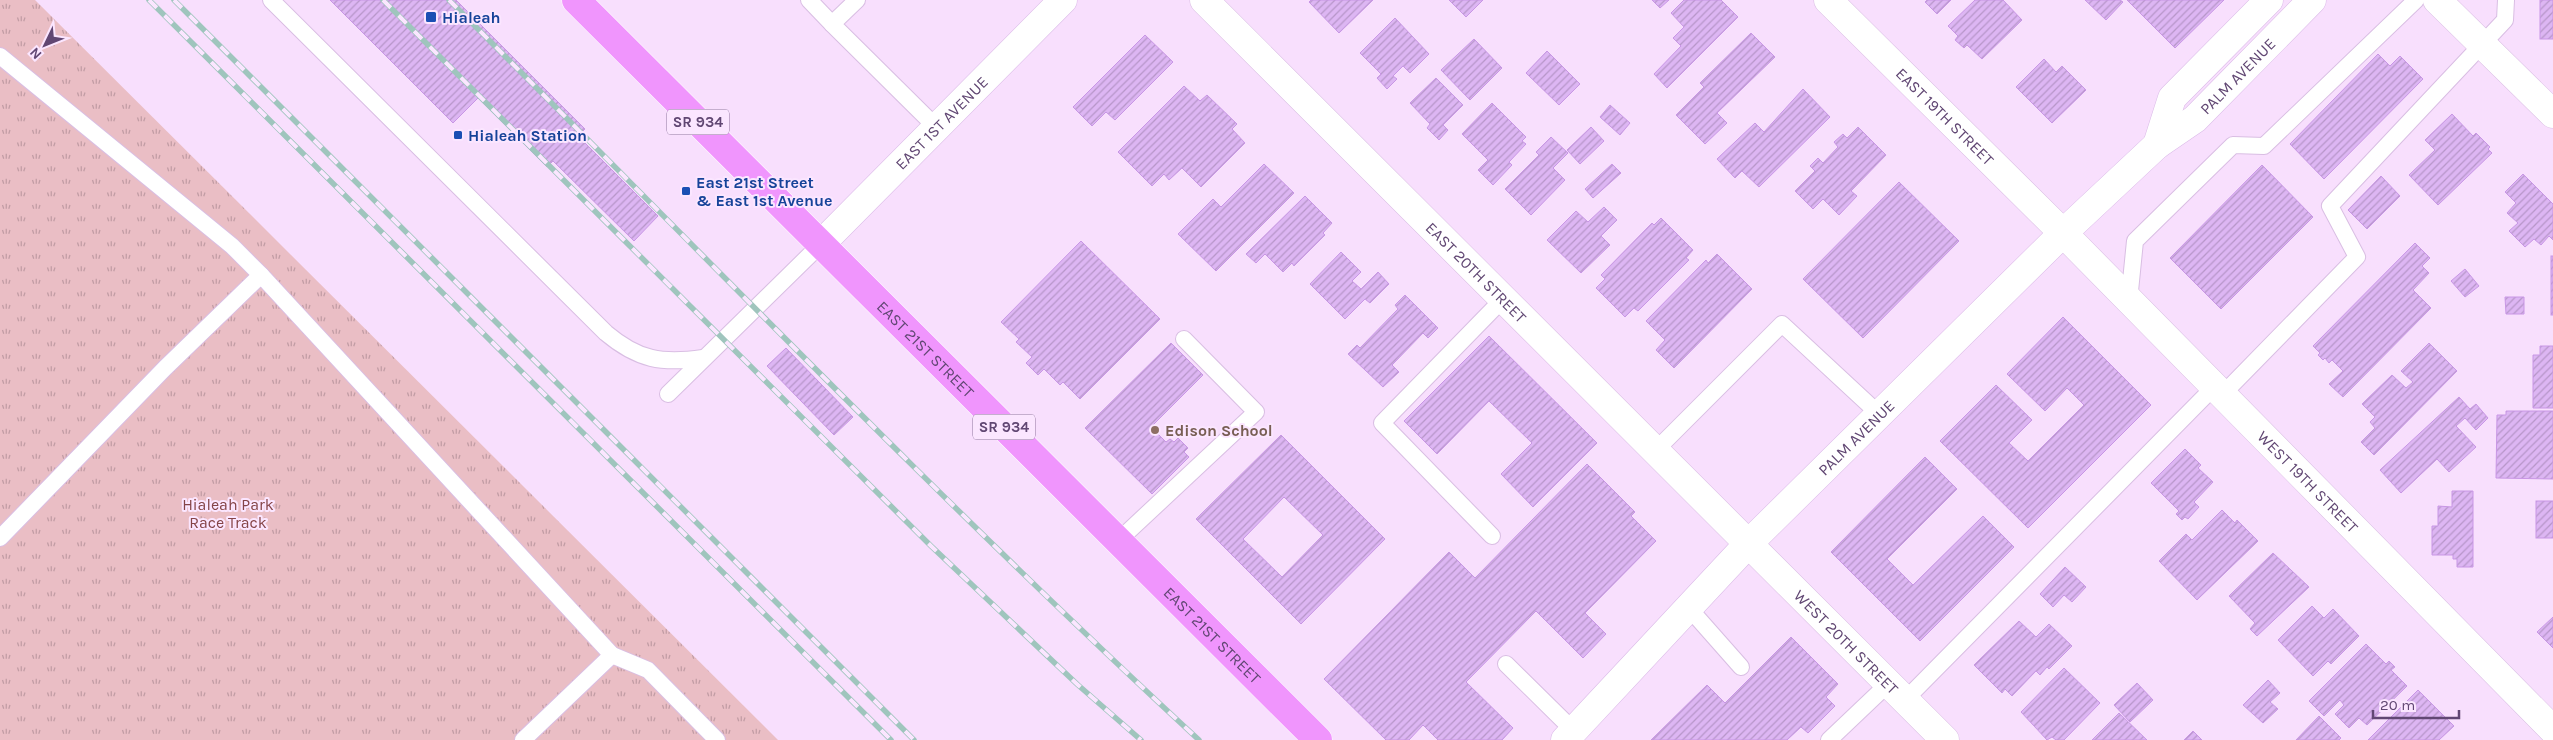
<svg xmlns="http://www.w3.org/2000/svg" width="2553" height="740" viewBox="0 0 2553 740" font-family="Karla,sans-serif">
<style>
.park{fill:url(#park-tufts)}
.building{fill:url(#building-hatch);stroke:#c896e5;fill-rule:evenodd}
.lines{fill:none;stroke-linecap:round;stroke-linejoin:round}
.lane-casing{stroke:#d9bee3;stroke-width:18}
.street-casing{stroke:#d9bee3;stroke-width:29}
.secondary-casing{stroke:#dbbbe8;stroke-width:29}
.primary-casing{stroke:#fff;stroke-width:29}
.lane{stroke:#fff;stroke-width:16}
.street{stroke:#fff;stroke-width:28}
.secondary{stroke:#fff;stroke-width:28}
.primary{stroke:#f095fd;stroke-width:28}
.rail-casing{stroke:#9fc5bd;stroke-width:5.5}
.rail{stroke:#fbe6ff;stroke-width:4;stroke-dasharray:11;stroke-linecap:butt}
.transit-dot{fill:#1a4fb4;stroke:#fbe6ff;stroke-width:2}
.education-dot{fill:#8d6e63;stroke:#fbe6ff;stroke-width:2}
.labels{text-anchor:middle;stroke-width:4;stroke-linejoin:round;paint-order:stroke}
.shield{fill:#fbe6ff;stroke:#8f779d;stroke-width:1}
.shield-label{font-size:15px;font-weight:bold;fill:#614773}
.transit-label{font-size:16px;font-weight:bold;fill:#164399;stroke:#fbe6ff;text-anchor:start}
.street-label{font-size:16px;fill:#614773;stroke:#fbe6ff}
.education-label{font-size:16px;font-weight:bold;fill:#785e54;stroke:#fbe6ff;text-anchor:start}
.park-label{font-size:16px;fill:#854447;stroke:#fbe6ff}
</style>
<defs>
<pattern id="park-tufts" width="24" height="20" patternUnits="userSpaceOnUse" patternTransform="scale(1.25)"><rect width="24" height="20" fill="#eabec5"/><path d="M3 7l-1-3M5 7V3M7 7l1-3M15 17l-1-3M17 17v-4M19 17l1-3" fill="none" stroke="#c19ca4"/></pattern>
<pattern id="building-hatch" width="6" height="6" patternUnits="userSpaceOnUse" patternTransform="scale(1.25)"><rect width="6" height="6" fill="#ddb6f3"/><path d="M-1 1l2-2M0 6l6-6M5 7l2-2" fill="none" stroke="#b796c9"/></pattern>
</defs>
<rect width="100%" height="100%" fill="#f8dffd"/>
<path class="park" d="M0,0H35L778,740H0Z"/>
<g class="building">
<path d="M330,0H456L585,129L578,136L658,216L634,241L553,161L547,167L478,98L453,123Z"/>
<path d="M1311,0H1373L1339,33L1309,2Z"/>
<path d="M1449,0H1483L1466,17Z"/>
<path d="M1652,0H1669L1660,8Z"/>
<path d="M1684,0H1721L1738,17L1667,88L1654,74L1681,46L1673,38L1684,27L1671,13Z"/>
<path d="M1927,0H1951L1937,14L1925,2Z"/>
<path d="M1975,0H2003L2022,20L1982,59L1967,45L1964,48L1955,40L1958,36L1948,26Z"/>
<path d="M2085,0H2120L2123,2L2106,20Z"/>
<path d="M2127,0H2224L2175,48Z"/>
<rect x="2540" y="0" width="13" height="39"/>
<path d="M1395,18L1429,54L1410,73L1403,66L1393,76L1397,79L1387,89L1377,78L1381,74L1360,53Z"/>
<path d="M1751,33L1775,57L1717,113L1727,123L1705,144L1676,115L1704,87L1700,83Z"/>
<path d="M1145,35L1173,62L1115,120L1106,112L1092,126L1073,107Z"/>
<path d="M1474,39L1502,68L1470,100L1441,70Z"/>
<path d="M1547,51L1580,84L1559,105L1526,73Z"/>
<path d="M2378,54L2390,66L2400,56L2423,79L2324,179L2290,144Z"/>
<path d="M2044,59L2056,72L2062,66L2086,90L2052,123L2016,87Z"/>
<path d="M1436,78L1463,105L1443,125L1448,130L1439,140L1427,128L1430,124L1410,103Z"/>
<path d="M1184,86L1200,101L1207,95L1237,124L1232,129L1245,143L1201,187L1182,168L1169,180L1164,174L1152,186L1118,152Z"/>
<path d="M1803,89L1830,117L1759,187L1742,171L1735,178L1717,159L1755,123L1764,132Z"/>
<path d="M1492,103L1526,137L1522,141L1526,144L1509,162L1512,165L1493,185L1478,170L1488,160L1462,134Z"/>
<path d="M1610,105L1630,123L1620,135L1600,117Z"/>
<path d="M2452,114L2473,136L2476,133L2490,147L2488,149L2492,153L2438,205L2409,175L2435,150L2425,140Z"/>
<path d="M1591,127L1604,141L1580,164L1567,150Z"/>
<path d="M1858,127L1886,155L1851,191L1857,196L1839,215L1823,199L1813,209L1795,191L1815,171L1810,166L1818,158L1823,163L1838,147L1834,142L1843,134L1847,138Z"/>
<path d="M1551,137L1568,153L1553,168L1565,180L1531,215L1505,189L1539,155L1536,152Z"/>
<path d="M1264,164L1294,193L1216,271L1178,234L1213,199L1221,207Z"/>
<path d="M1612,164L1621,173L1593,198L1585,189Z"/>
<path d="M2262,165L2313,217L2221,309L2170,258Z"/>
<path d="M2523,174L2553,204V240L2549,236L2541,245L2534,239L2525,247L2509,231L2518,223L2507,213L2516,203L2505,192Z"/>
<path d="M2381,176L2400,196L2367,229L2348,210Z"/>
<path d="M1899,182L1959,241L1863,338L1803,279Z"/>
<path d="M1305,196L1332,223L1323,233L1325,235L1294,266L1292,263L1283,272L1265,254L1256,263L1246,254Z"/>
<path d="M1604,207L1617,220L1601,236L1610,245L1581,273L1547,240L1576,211L1588,222Z"/>
<path d="M1661,218L1693,250L1686,258L1689,260L1638,311L1634,308L1625,317L1596,288L1605,279L1601,275L1652,223L1654,225Z"/>
<path d="M1081,241L1160,319L1080,399L1063,382L1060,385L1044,369L1038,375L1026,363L1032,357L1016,342L1019,339L1001,322Z"/>
<path d="M2415,243L2430,258L2422,266L2429,273L2413,290L2431,308L2343,397L2329,384L2343,371L2332,360L2329,363L2325,358L2323,360L2318,355L2320,353L2313,346Z"/>
<path d="M1341,252L1361,272L1352,281L1361,289L1378,272L1389,284L1370,303L1365,299L1345,319L1310,284Z"/>
<path d="M1717,254L1752,289L1674,368L1656,350L1665,340L1646,321L1706,260L1708,263Z"/>
<rect x="2551" y="256" width="2" height="59"/>
<path d="M2465,269L2479,286L2465,297L2451,281Z"/>
<path d="M1405,295L1438,328L1428,338L1423,333L1392,365L1399,372L1383,387L1348,354L1357,345L1360,348L1398,309L1395,305Z"/>
<path d="M2505,297H2524V314H2506Z"/>
<path d="M2063,317L2151,405L2028,528L1940,441L1996,385L2032,420L2009,443L2028,461L2084,405L2067,388L2045,411L2007,374Z"/>
<path d="M1489,336L1597,443L1533,507L1501,474L1532,443L1489,401L1437,454L1404,421Z"/>
<path d="M1171,343L1203,375L1151,427L1166,442L1170,439L1174,442L1178,438L1188,448L1184,452L1189,457L1152,494L1085,428Z"/>
<path d="M2429,343L2457,371L2374,455L2361,442L2375,428L2370,422L2375,417L2362,404L2392,375L2406,388L2413,382L2401,371Z"/>
<path d="M2540,346H2553V408H2533V355H2540Z"/>
<path d="M786,348L853,417L834,435L767,366Z"/>
<path d="M2459,397L2470,409L2476,404L2488,418L2476,430L2465,418L2456,426L2476,447L2449,472L2437,459L2401,493L2380,470Z"/>
<path d="M2506,411H2553V479L2496,478L2497,415H2506Z"/>
<path d="M1281,435L1385,539L1301,624L1196,519ZM1284,497L1323,535L1282,577L1243,539Z"/>
<path d="M2185,449L2201,465L2198,468L2213,482L2194,502L2199,507L2188,519L2185,517L2182,520L2176,514L2179,511L2151,483Z"/>
<path d="M1925,457L1957,489L1887,559L1913,585L1983,516L2014,547L1920,641L1831,552Z"/>
<path d="M1587,464L1635,512L1631,516L1656,541L1585,613L1606,634L1583,658L1536,611L1466,682L1513,728L1502,740H1438L1423,725L1409,740H1386L1324,679L1449,552L1475,578Z"/>
<path d="M2452,491H2473V567H2457V559H2453V555H2432V526H2438V506L2452,507Z"/>
<rect x="2536" y="501" width="17" height="37"/>
<path d="M2222,510L2235,523L2237,520L2258,541L2197,600L2159,561L2186,534L2192,540Z"/>
<path d="M2273,553L2309,587L2257,636L2250,629L2255,623L2229,596Z"/>
<path d="M2065,567L2086,587L2072,602L2064,595L2053,607L2040,594Z"/>
<path d="M2312,606L2324,618L2333,609L2359,636L2331,664L2328,661L2313,676L2278,640Z"/>
<path d="M2553,617V648L2537,632Z"/>
<path d="M2019,621L2036,637L2049,624L2072,646L2049,669L2047,667L2040,675L2036,671L2012,696L2005,689L2002,693L1974,665Z"/>
<path d="M1791,637L1838,684L1826,697L1835,706L1808,733L1801,727L1787,740H1651L1707,685L1725,703Z"/>
<path d="M2366,644L2386,664L2389,661L2395,667L2391,670L2407,686L2367,725L2359,718L2349,728L2335,714L2344,705L2340,700L2324,716L2309,701Z"/>
<path d="M2064,668L2100,703L2064,740H2056L2052,737L2047,740L2021,712Z"/>
<path d="M2268,680L2280,693L2270,702L2278,709L2263,723L2243,705Z"/>
<path d="M2137,683L2153,700L2130,722L2114,705Z"/>
<path d="M2418,690L2454,726L2439,740H2368Z"/>
<path d="M2119,713L2147,740H2092Z"/>
<path d="M2319,716L2341,738L2339,740H2296Z"/>
<path d="M2193,731L2202,740H2184Z"/>
</g>
<g class="lines">
<g class="lane-casing">
<g id="lane">
<path d="M271,0L606,333C638,360 662,364 703,358"/>
<path d="M809,0L832,24"/>
<path d="M857,0L832,24L937,128"/>
<path d="M0,56L232,246L261,275"/>
<path d="M2129,301L2135,241L2233,145L2264,146L2416,0"/>
<path d="M668,394L821,244"/>
<path d="M2222,395L2357,257L2330,206L2505,20L2506,0"/>
<path d="M1655,451L1782,324L1879,414"/>
<path d="M1492,536L1382,423L1503,299"/>
<path d="M0,538L165,368L261,275L612,655L523,740"/>
<path d="M1118,541L1256,412L1184,339"/>
<path d="M1688,607L1741,667"/>
<path d="M612,655L648,670L717,740"/>
<path d="M1506,664L1574,731"/>
<path d="M1905,700L2214,387"/>
<path d="M1829,740L1889,683"/>
</g>
</g>
<g class="street-casing">
<g id="street">
<path id="s1" d="M1204,0L1945,740"/>
<path id="s2" d="M1828,0L2063,233L2553,730"/>
<path d="M2437,0L2553,114"/>
</g>
</g>
<g class="secondary-casing">
<g id="secondary">
<path d="M2157,145L2172,98L2269,0"/>
<path id="s3" d="M821,244L1063,0"/>
<path id="s4" d="M1565,740L1748,544L2063,233L2157,145L2195,119L2312,0"/>
</g>
</g>
<g class="primary-casing">
<g id="primary">
<path id="s5" d="M576,0L1318,740"/>
</g>
</g>
<use href="#lane" class="lane"/>
<use href="#street" class="street"/>
<use href="#secondary" class="secondary"/>
<use href="#primary" class="primary"/>
<g class="rail-casing">
<g id="rail">
<path d="M149,0L891,740"/>
<path d="M174,0L914,740"/>
<path d="M383,0L931,546L1078,685L1141,740"/>
<path d="M449,0C697,248 941,502 1199,740"/>
</g>
</g>
<use href="#rail" class="rail"/>
</g>
<g class="transit-dot">
<rect x="425" y="11" width="12" height="12" rx="2.5"/>
<rect x="453" y="130" width="10" height="10" rx="2.5"/>
<rect x="681" y="186" width="10" height="10" rx="2.5"/>
</g>
<circle class="education-dot" cx="1155" cy="430" r="5"/>
<g class="labels">
<g class="shield">
<rect x="667" y="109.5" width="62" height="25" rx="4"/>
<rect x="973" y="414.5" width="62" height="25" rx="4"/>
</g>
<g class="shield-label">
<text x="698" y="127">SR 934</text>
<text x="1004" y="432">SR 934</text>
</g>
<g class="transit-label">
<text x="442" y="23">Hialeah</text>
<text x="468" y="141">Hialeah Station</text>
<text x="696" y="188">East 21st Street<tspan x="696" dy="18">&amp; East 1st Avenue</tspan></text>
</g>
<g class="street-label">
<text dy="6" stroke="none"><textPath href="#s4" startOffset="946">PALM AVENUE</textPath></text>
<text dy="6" stroke="none"><textPath href="#s2" startOffset="165">EAST 19TH STREET</textPath></text>
<text dy="6" stroke="none"><textPath href="#s3" startOffset="171">EAST 1ST AVENUE</textPath></text>
<text dy="6" stroke="none"><textPath href="#s1" startOffset="385">EAST 20TH STREET</textPath></text>
<text dy="6" stroke="none"><textPath href="#s5" startOffset="494">EAST 21ST STREET</textPath></text>
<text dy="6" stroke="none"><textPath href="#s4" startOffset="420">PALM AVENUE</textPath></text>
<text dy="6" stroke="none"><textPath href="#s2" startOffset="680">WEST 19TH STREET</textPath></text>
<text dy="6" stroke="none"><textPath href="#s5" startOffset="899">EAST 21ST STREET</textPath></text>
<text dy="6" stroke="none"><textPath href="#s1" startOffset="908">WEST 20TH STREET</textPath></text>
</g>
<g class="education-label">
<text x="1165" y="436">Edison School</text>
</g>
<g class="park-label">
<text x="228" y="510">Hialeah Park<tspan x="228" dy="18">Race Track</tspan></text>
</g>
</g>
<g transform="translate(45 45) rotate(227)" stroke="#fbe6ff" stroke-width="4" paint-order="stroke">
<path d="M0-4L9 19L0 12L-9 19Z" fill="#614773"/>
<text y="-8" font-size="14" font-weight="bold" text-anchor="middle" fill="#614773">N</text>
</g>
<path d="M2373 710v8h86v-8" fill="none" stroke="#614773" stroke-width="2.5"/>
<text x="2380" y="710" font-size="15" fill="#614773" stroke="#fbe6ff" stroke-width="4" paint-order="stroke">20 m</text>
</svg>
